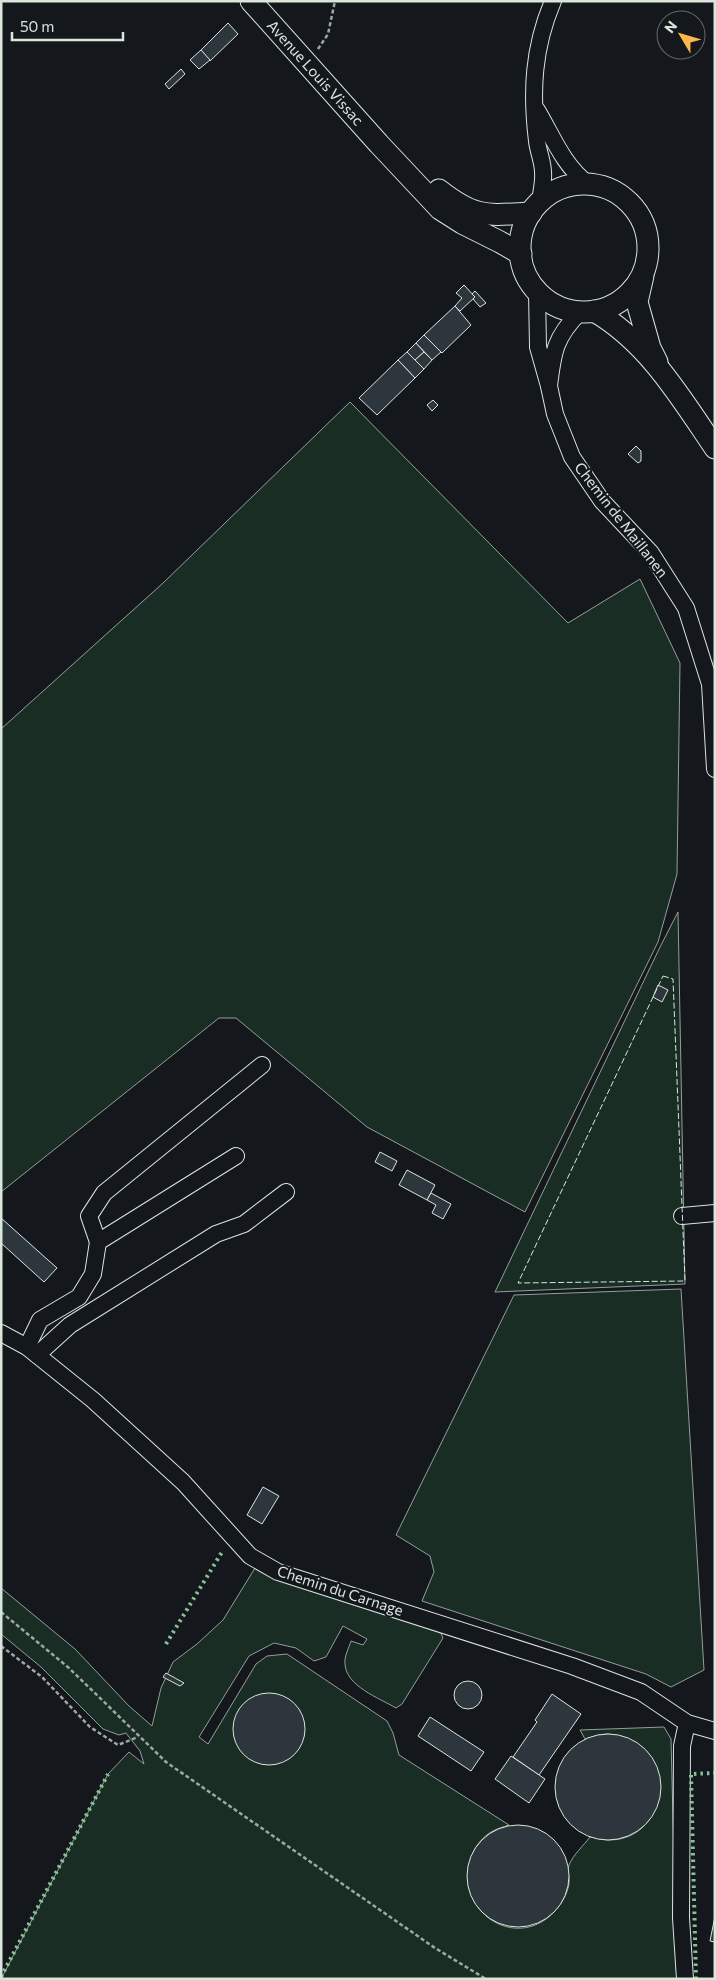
<svg xmlns="http://www.w3.org/2000/svg" width="716" height="1980" viewBox="0 0 716 1980" font-family="Commissioner,sans-serif">
<style>
.green{fill:#1a2d24;stroke:#939e99}
.building{fill:#2c363c;stroke:#d8e6dc}
.lines{fill:none;stroke-linecap:round;stroke-linejoin:round}
.minor-casing{stroke:#d8e6dc;stroke-width:18}
.major-casing{stroke:#d8e6dc;stroke-width:23}
.path{stroke:#9da8a2;stroke-width:2.5;stroke-dasharray:4 2.5;stroke-linecap:butt}
.minor{stroke:#14181c;stroke-width:16}
.major{stroke:#14181c;stroke-width:21}
.hedge{stroke:#8ac095;stroke-width:4;stroke-dasharray:2.5 4;stroke-linecap:butt}
.fence{stroke:#d8e6dc;stroke-width:1;stroke-dasharray:6 2.5;stroke-linecap:butt}
.labels{text-anchor:middle;stroke-width:4;stroke-linejoin:round;paint-order:stroke}
.street-label{font-size:15px;fill:#d8e6dc;stroke:#14181c}
</style>
<rect width="100%" height="100%" fill="#14181c"/>
<g class="green">
<path d="M350,402L568,623L640,579L680,663L677,874L658,942L525,1212L367,1127L236,1018H219L1,1192V729L162,584Z"/>
<path d="M678,912L685,1284L495,1292L660,947Z"/>
<path d="M681,1289L704,1670L671,1687L646,1674L422,1601L434,1572L430,1556L396,1535L514,1295Z"/>
<path d="M255,1568L440,1631L443,1638L402,1704L396,1708C379,1698 346,1686 345,1664C344,1656 349,1648 351,1641L363,1645L367,1639L343,1626L326,1657L314,1661L296,1648L274,1643L249,1656L199,1737L208,1744L256,1664L267,1656L287,1654L387,1721L393,1733L399,1755L509,1825C503,1827 496,1829 491,1832C483,1837 475,1846 472,1855C451,1905 509,1951 550,1916C559,1908 567,1896 569,1884C570,1878 567,1870 569,1865C573,1855 584,1845 590,1837C596,1838 603,1840 609,1840C673,1840 680,1738 607,1734C600,1734 592,1737 585,1739L580,1730L664,1727L671,1739L677,1979H1L108,1774L129,1752L144,1764L140,1751L126,1733L119,1735L103,1729L41,1667L1,1634V1588L75,1649L129,1706L152,1726L161,1688L173,1662L197,1644L223,1620Z"/>
</g>
<g class="building">
<path d="M228,23L238,34L210,61L201,50Z"/>
<path d="M201,50L210,60L199,69L190,60Z"/>
<path d="M181,69L185,74L169,89L165,84Z"/>
<path d="M464,285L475,297L460,311L455,306L462,298L456,293Z"/>
<path d="M475,291L486,303L480,307L473,299L475,297L472,294Z"/>
<path d="M455,306L471,325L442,353L424,335Z"/>
<path d="M424,335L441,352L432,360L416,343Z"/>
<path d="M416,343L424,352L415,360L407,352Z"/>
<path d="M407,352L424,369L415,378L398,360Z"/>
<path d="M424,352L432,360L424,369L415,360Z"/>
<path d="M398,360L415,378L377,415L359,398Z"/>
<path d="M433,400L438,405L432,411L427,405Z"/>
<path d="M636,446L641,451V461L638,463L628,454Z"/>
<path d="M658,985L668,990L662,1002L653,997Z"/>
<path d="M380,1152L397,1161L392,1171L375,1162Z"/>
<path d="M407,1170L435,1185L427,1200L399,1185Z"/>
<path d="M431,1193L451,1204L443,1219L432,1213L436,1205L427,1200Z"/>
<path d="M1,1218L57,1268L44,1282L1,1243Z"/>
<path d="M263,1487L279,1496L262,1524L247,1515Z"/>
<path d="M166,1673L184,1683L180,1686L163,1677Z"/>
<circle cx="468" cy="1695" r="14"/>
<circle cx="269" cy="1729" r="36"/>
<path d="M552,1694L581,1714L539,1775L513,1757L537,1722L535,1720Z"/>
<path d="M430,1717L484,1752L471,1771L418,1736Z"/>
<circle cx="608" cy="1787" r="53"/>
<path d="M511,1756L545,1779L529,1803L495,1779Z"/>
<circle cx="518" cy="1876" r="51"/>
<path d="M715,1916V1942L710,1941Z"/>
</g>
<g class="lines">
<g class="minor-casing">
<g id="minor">
<path d="M537,110C553,137 563,165 588,184"/>
<path d="M540,202C541,193 544,181 543,172C543,162 538,151 537,141C531,92 533,48 553,1"/>
<path d="M537,292L538,347L549,386C553,352 555,337 580,312"/>
<path d="M549,386L555,414L572,457L602,501L651,553L686,608L710,684L715,769"/>
<path d="M682,1216L715,1213"/>
<path d="M98,1242L89,1216L104,1193L262,1065"/>
<path d="M1,1333L27,1347L93,1400L183,1482L250,1556L278,1572L572,1666L641,1692L687,1723L715,1731"/>
<path d="M27,1347L40,1320L79,1297L93,1274L98,1242L236,1156"/>
<path d="M37,1355L70,1325L216,1234L244,1224L286,1192"/>
<path d="M685,1979L681,1918L682,1746L687,1723"/>
</g>
</g>
<g class="major-casing">
<g id="major">
<path d="M251,1L379,144L440,209L462,223L500,242L521,254"/>
<circle cx="584" cy="248" r="64"/>
<path d="M439,190C476,219 487,215 531,213"/>
<path d="M643,276L637,302L650,348L657,362"/>
<path d="M594,311C648,342 681,398 715,448"/>
</g>
</g>
<g class="path">
<path d="M318,49L328,34L335,1"/>
<path d="M1,1612L69,1668L166,1762L435,1948L486,1979"/>
<path d="M1,1646L42,1677L90,1727L118,1745L138,1737"/>
</g>
<use href="#minor" class="minor"/>
<use href="#major" class="major"/>
<g class="hedge">
<path d="M166,1644L222,1552"/>
<path d="M1,1977L108,1774"/>
<path d="M696,1979L691,1774L715,1773"/>
</g>
<path class="fence" d="M663,976L673,979L685,1281L518,1283Z"/>
</g>
<g class="labels">
<g class="street-label">
<text transform="translate(315 73) rotate(48)" y="5">Avenue Louis Vissac</text>
<text transform="translate(621 520) rotate(52)" y="5">Chemin de Maillanen</text>
<text transform="translate(340 1591) rotate(18)" y="5">Chemin du Carnage</text>
</g>
</g>
<rect width="716" height="1980" fill="none" stroke="#d8e6dc" stroke-width="5"/>
<g transform="translate(681 35) rotate(308)"><circle r="24" fill="#14181c" stroke="#626a69"/>
<path d="M0-4L9 19L0 12L-9 19Z" fill="#ffb74d"/>
<text y="-8" font-size="14" font-weight="bold" text-anchor="middle" fill="#d8e6dc">N</text>
</g>
<path d="M12 32v8h111v-8" fill="none" stroke="#d8e6dc" stroke-width="2.5"/>
<text x="20" y="32" font-size="15" fill="#d8e6dc" stroke="#14181c" stroke-width="4" paint-order="stroke">50 m</text>
</svg>
